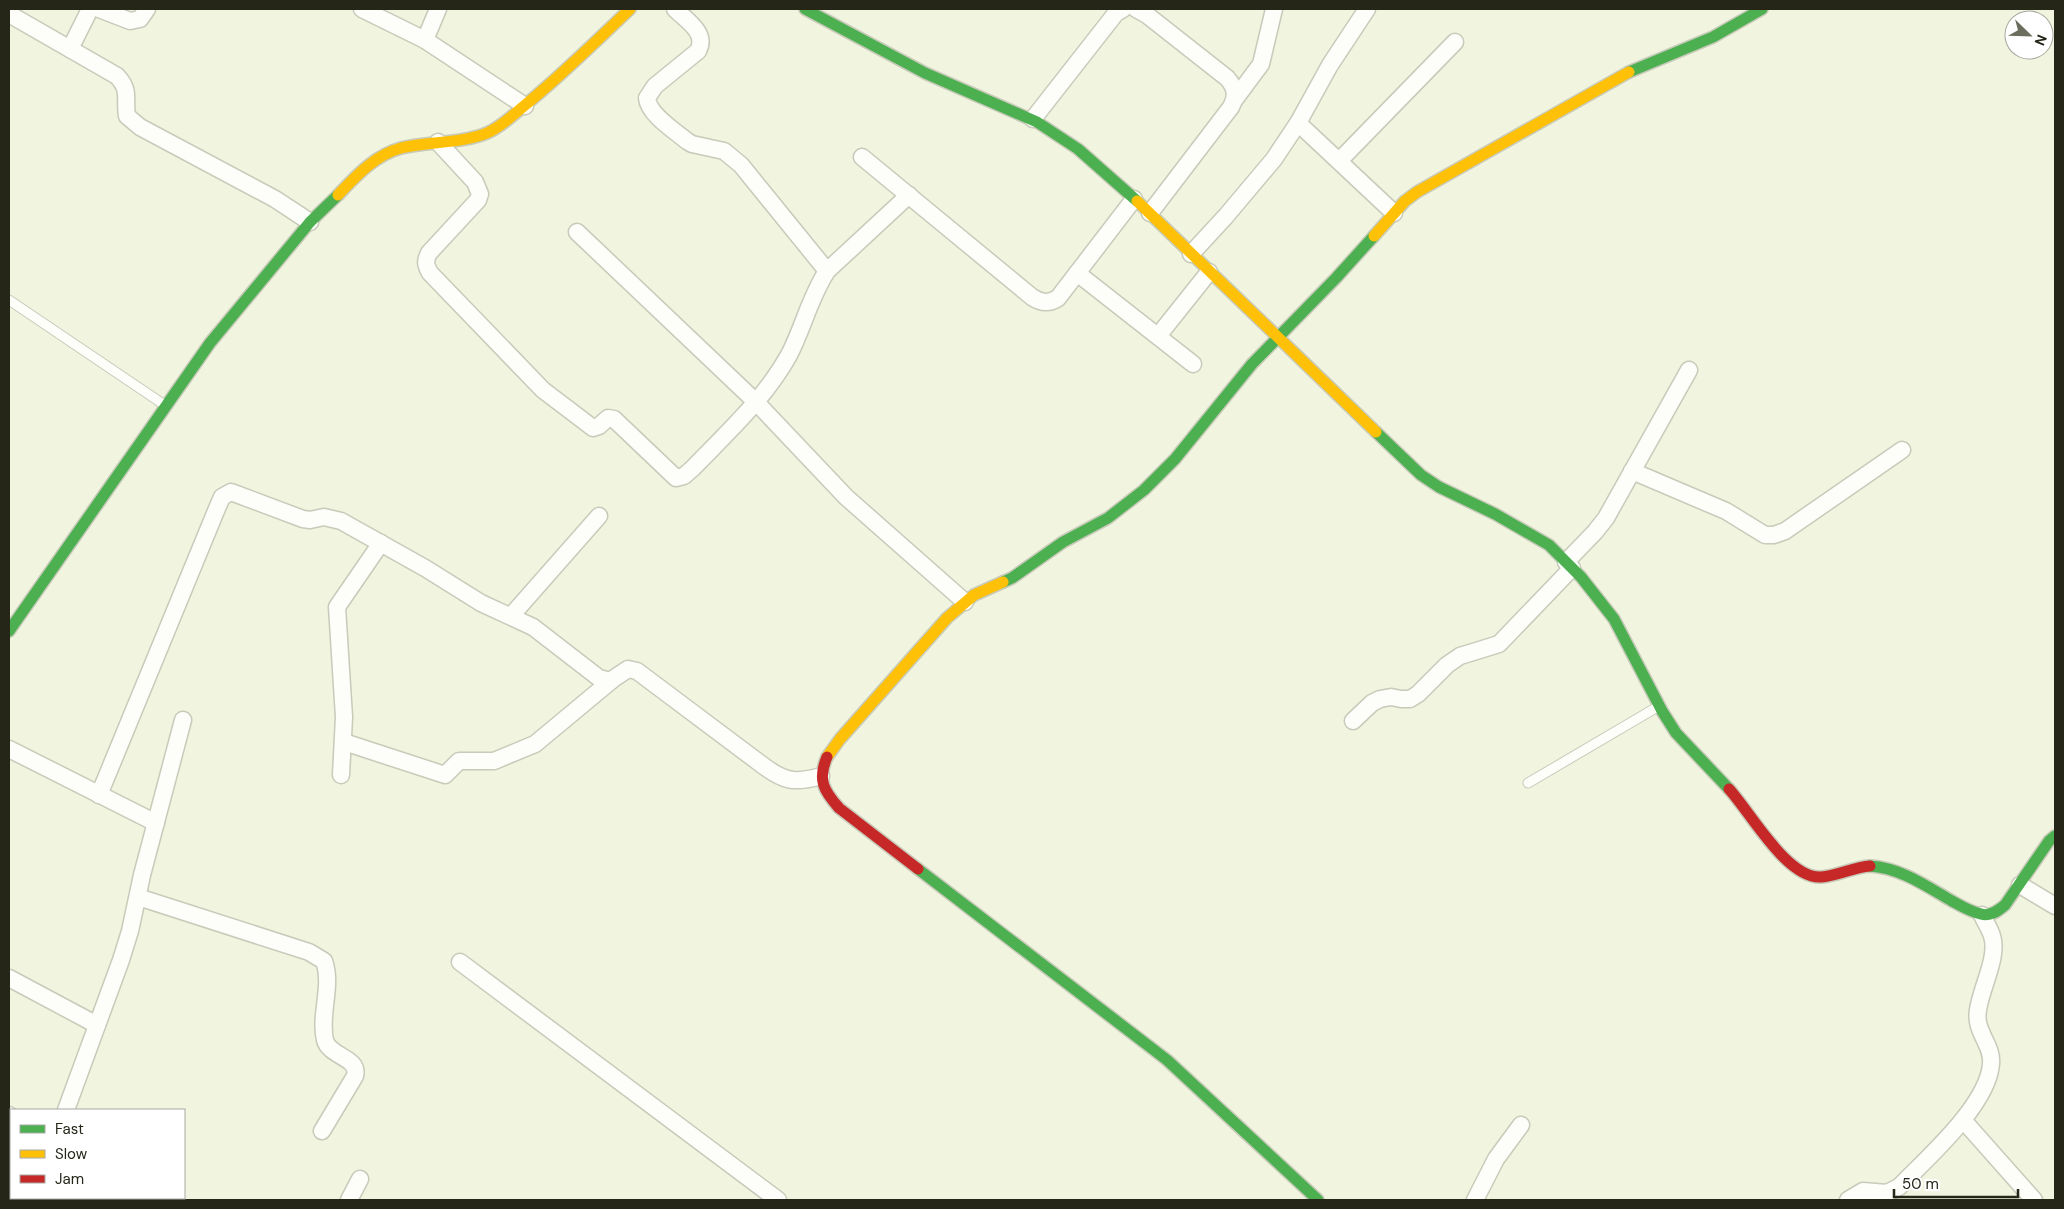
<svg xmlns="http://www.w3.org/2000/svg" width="2064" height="1209" viewBox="0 0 2064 1209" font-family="'DM Sans',sans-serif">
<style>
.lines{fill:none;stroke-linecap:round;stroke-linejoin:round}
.lane-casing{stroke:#c8caba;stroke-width:11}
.street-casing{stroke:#c8caba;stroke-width:19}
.fast-casing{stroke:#c8caba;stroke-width:14}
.slow-casing{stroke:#c8caba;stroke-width:14}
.jam-casing{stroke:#c8caba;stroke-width:14}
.lane{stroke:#fdfdfa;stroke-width:9}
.street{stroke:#fdfdfa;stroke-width:16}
.fast{stroke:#4caf50;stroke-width:11}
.slow{stroke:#ffc107;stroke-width:11}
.jam{stroke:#c62828;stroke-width:11}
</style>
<rect width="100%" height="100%" fill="#f1f4de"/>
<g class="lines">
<g class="lane-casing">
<g id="lane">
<path d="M9,300L166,406"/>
<path d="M1528,783L1659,706"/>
</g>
</g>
<g class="street-casing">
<g id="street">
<path d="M99,9L130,21L140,19L147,9"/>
<path d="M362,9L425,40L525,106"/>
<path d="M675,9C686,20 708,33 698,51L655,86L647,98C648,114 675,131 687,141L692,144L724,151L741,165L827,271"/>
<path d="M1136,9L1147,15L1227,78C1236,88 1237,96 1231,107L1150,213"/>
<path d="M9,14L117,76C131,91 124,98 127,116L140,127L275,199L310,222"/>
<path d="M425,40L438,9"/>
<path d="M70,49L90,9"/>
<path d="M1235,99L1261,64L1274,9"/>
<path d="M1033,119L1116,13L1123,9"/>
<path d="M1298,123L1394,213"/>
<path d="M438,142L475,182L480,194L478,200L429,253C425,261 425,264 430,273L543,390L593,428L599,426L608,418L614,419L676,478L684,476L693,468C728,432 765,398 789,355C803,328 810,297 827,271L909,195"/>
<path d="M862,157L1032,297C1041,303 1049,304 1058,298L1134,199"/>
<path d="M1339,161L1455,42"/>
<path d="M577,232L756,402L846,497L965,602"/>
<path d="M1191,254L1226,216L1274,159L1298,123L1330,65L1367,9"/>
<path d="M1077,273L1193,364"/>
<path d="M1158,336L1209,272"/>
<path d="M1632,471L1726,511L1765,535H1774L1785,531L1902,450"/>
<path d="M1566,562L1595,532L1606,518L1689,370"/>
<path d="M511,616L599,516"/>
<path d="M1353,721L1372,703L1380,699L1391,697L1401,699H1410L1418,694L1447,665L1460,656L1499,644L1572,568"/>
<path d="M344,742L445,775L459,761H494L535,744L612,680"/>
<path d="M9,749L156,823"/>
<path d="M341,775L344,717L337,607L381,543"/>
<path d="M99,795L218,506L222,497L231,492L303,519L310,520L324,517L341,521L425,568L481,603L533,627L599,678L610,681L628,669L637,671L761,764C783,781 794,784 821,776"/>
<path d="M2020,885L2055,906"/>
<path d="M138,897L309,952L324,961C333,986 319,1015 325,1040C329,1057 360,1057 355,1076L322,1131"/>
<path d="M460,962L778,1200"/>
<path d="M9,978L97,1025"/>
<path d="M66,1110L121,960L130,931L142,875L183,720"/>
<path d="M9,1115L11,1117"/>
<path d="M1963,1120L2034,1200"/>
<path d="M30,1200L32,1198"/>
<path d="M349,1200L360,1179"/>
<path d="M1475,1200L1496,1159L1521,1125"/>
<path d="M1848,1200L1863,1191L1887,1193L1899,1187C1927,1158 1988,1105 1991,1064C1993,1044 1974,1032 1978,1010C1981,988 1999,956 1992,936C1990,929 1985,922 1982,915"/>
</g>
</g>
<g class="fast-casing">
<g id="fast">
<path d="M805,9L925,73L1037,122L1078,149L1137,201"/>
<path d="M1629,72L1713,37L1762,9"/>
<path d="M1376,432L1421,475L1439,487L1495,514L1549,545L1581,577L1614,619L1662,711L1676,733L1729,789"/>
<path d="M1003,582L1012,578L1063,542L1108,518L1144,490L1175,459L1252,364L1336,278L1374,236"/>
<path d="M9,631L210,343L310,222L338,195"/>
<path d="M1870,866C1901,868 1926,886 1952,901C1961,906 1971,912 1981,914C1990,917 1998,911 2005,905L2049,841L2055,836"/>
<path d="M918,869L1167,1060L1318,1200"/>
</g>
</g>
<g class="slow-casing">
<g id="slow">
<path d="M338,195C356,176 375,155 401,148C429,141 460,144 487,133C501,127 513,115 524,106C561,76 595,42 630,9"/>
<path d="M1137,201L1376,432"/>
<path d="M1374,236L1405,201L1417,192L1629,72"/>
<path d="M827,757L840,739L947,618L974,595L1003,582"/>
</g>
</g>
<g class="jam-casing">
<g id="jam">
<path d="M827,757C817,780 824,791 839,808L918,869"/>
<path d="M1729,789C1751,813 1787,879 1821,877C1837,876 1854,867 1870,866"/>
</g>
</g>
<use href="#lane" class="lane"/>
<use href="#street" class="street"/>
<use href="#fast" class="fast"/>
<use href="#slow" class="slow"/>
<use href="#jam" class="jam"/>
</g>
<rect width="2064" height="1209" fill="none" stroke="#252618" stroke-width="20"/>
<rect x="10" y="1109" width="175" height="90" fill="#ffffff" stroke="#a8a8a3"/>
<rect x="20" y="1125" width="25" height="8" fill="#4caf50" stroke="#a8a8a3"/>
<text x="55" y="1134" font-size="15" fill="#252618">Fast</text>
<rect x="20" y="1150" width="25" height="8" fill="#ffc107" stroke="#a8a8a3"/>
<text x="55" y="1159" font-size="15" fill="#252618">Slow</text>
<rect x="20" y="1175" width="25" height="8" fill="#c62828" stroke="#a8a8a3"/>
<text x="55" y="1184" font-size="15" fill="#252618">Jam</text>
<g transform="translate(2029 35) rotate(113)"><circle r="24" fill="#ffffff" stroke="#a8a8a3"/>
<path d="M0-4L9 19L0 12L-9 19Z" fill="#6c6e5d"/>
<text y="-8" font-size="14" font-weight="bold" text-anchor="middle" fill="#252618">N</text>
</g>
<path d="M1894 1189v8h124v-8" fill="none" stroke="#252618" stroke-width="2.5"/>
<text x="1902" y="1189" font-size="15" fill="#252618" stroke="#ffffff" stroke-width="4" paint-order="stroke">50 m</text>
</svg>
